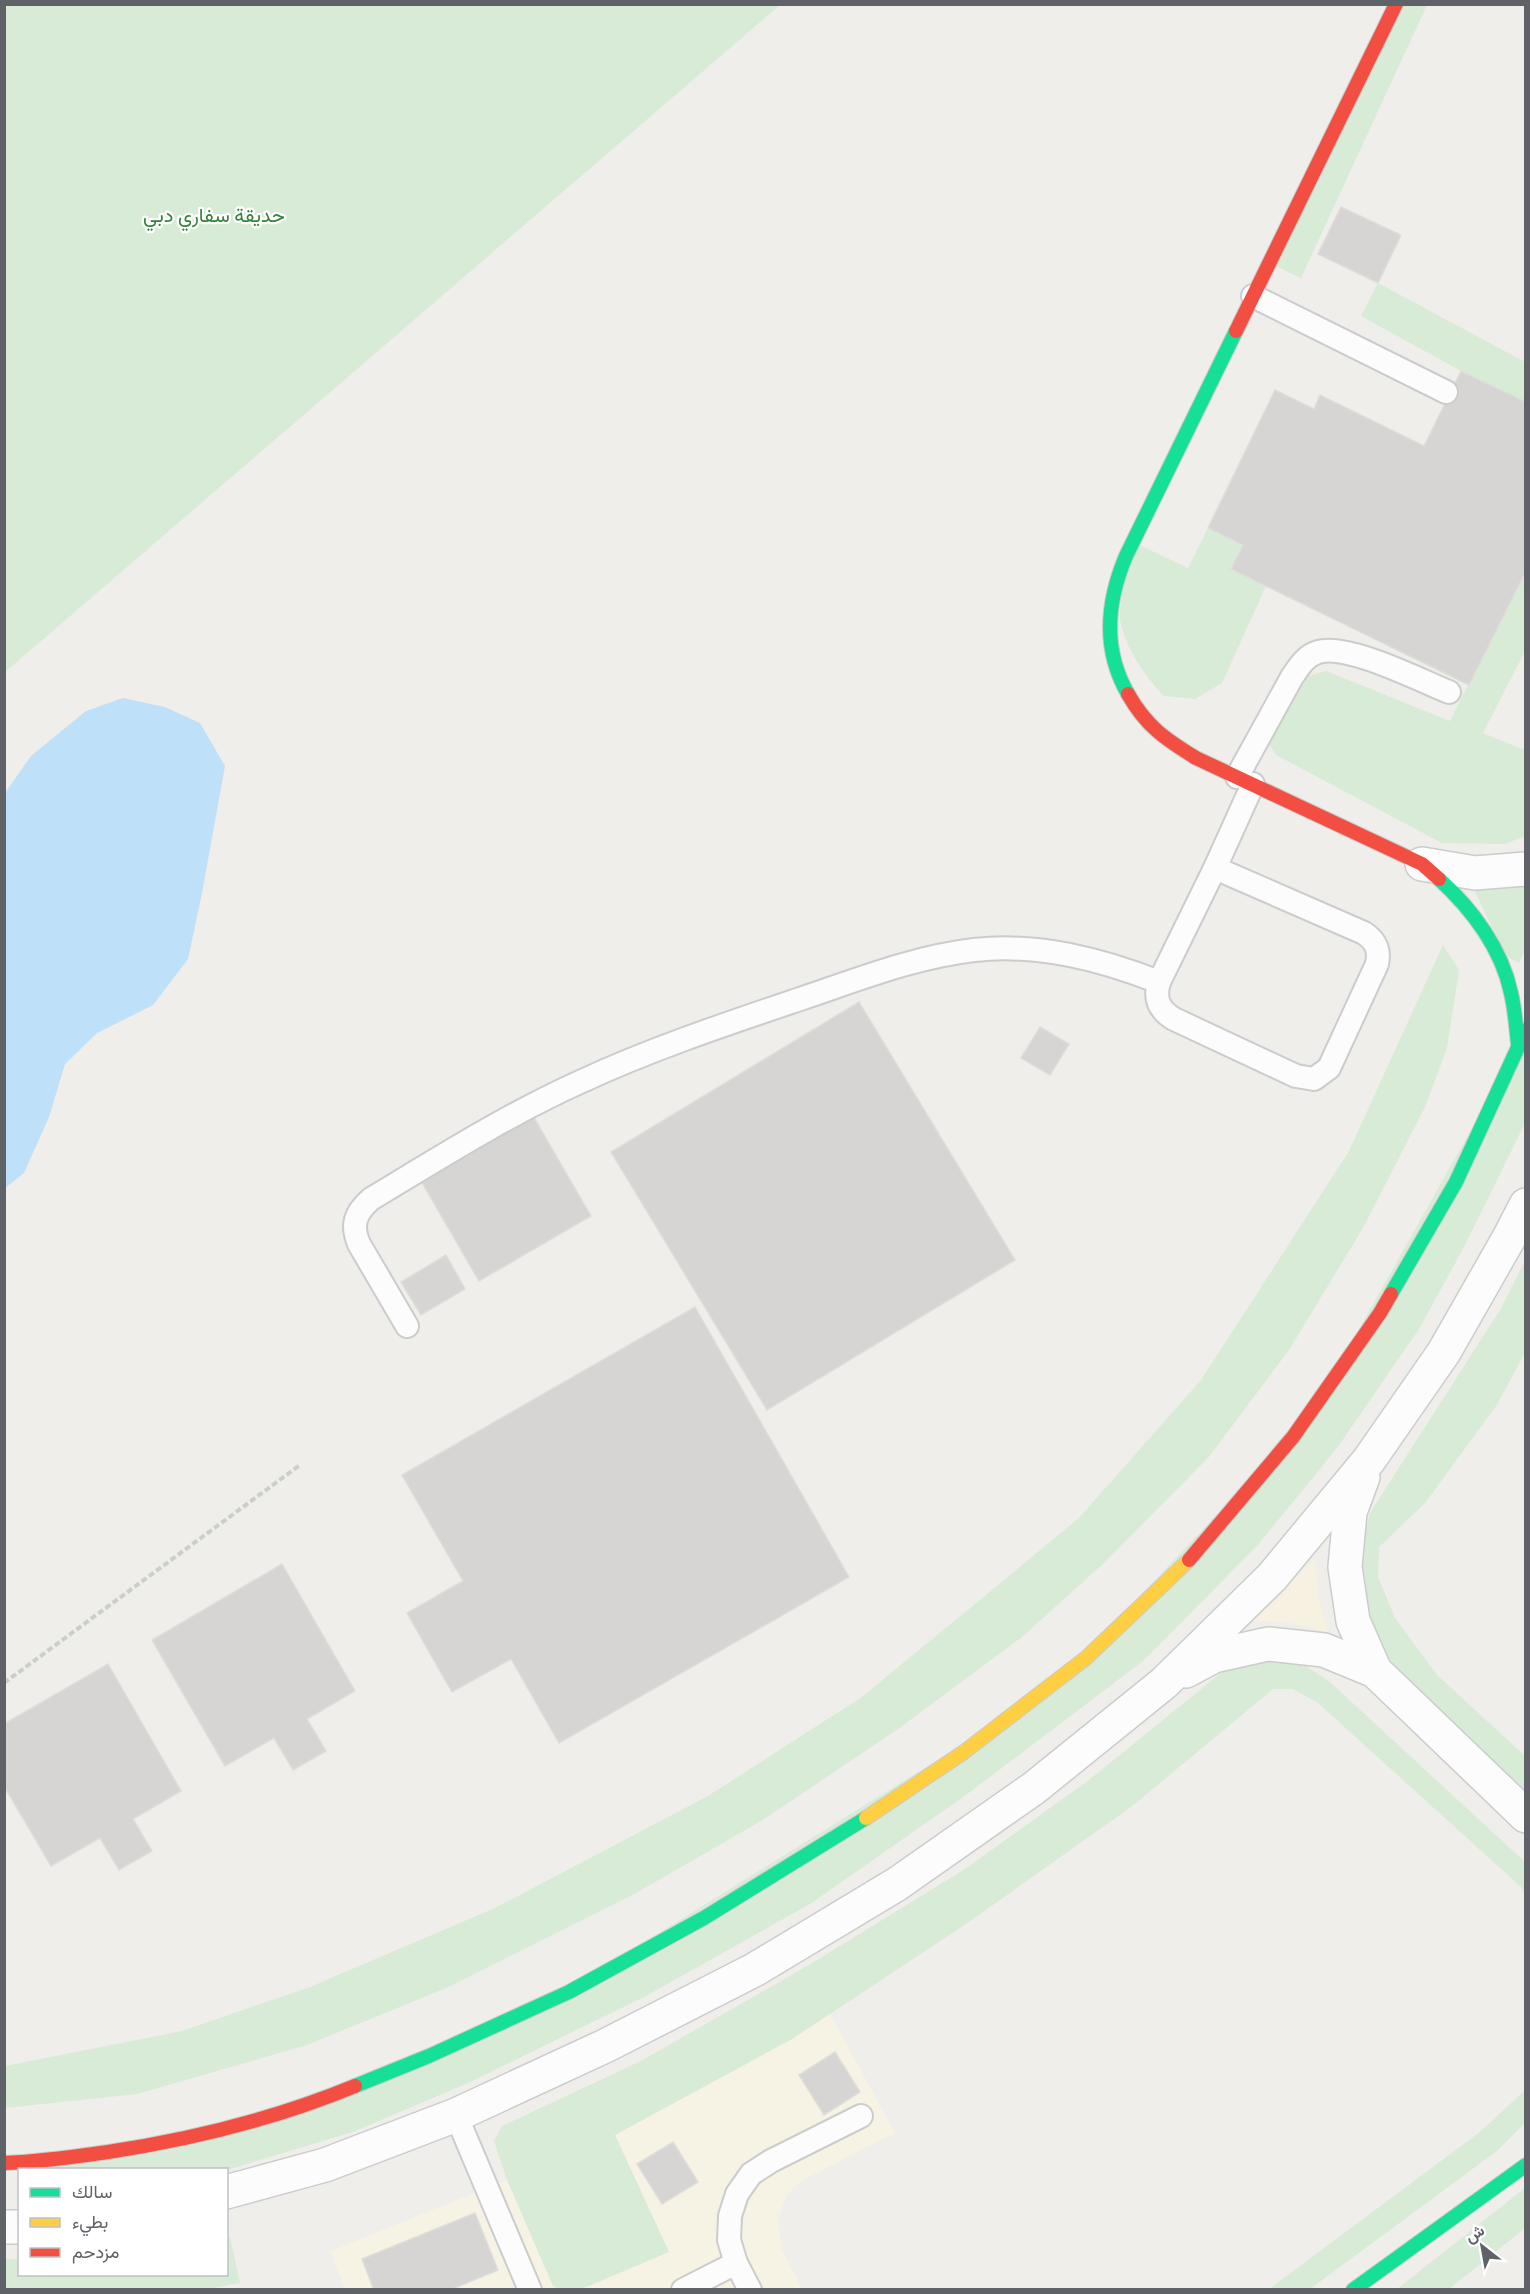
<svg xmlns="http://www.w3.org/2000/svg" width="1530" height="2294" viewBox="0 0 1530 2294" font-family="'Archivo Narrow',Vazirmatn,sans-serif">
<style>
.commercial{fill:#f7f3e4}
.green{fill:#d8ebd6}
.sand{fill:#f6f1e1}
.water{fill:#bfe0f9}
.building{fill:#d6d5d3;stroke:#deddd9;stroke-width:1.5}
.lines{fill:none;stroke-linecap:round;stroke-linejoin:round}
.lane-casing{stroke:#cbcccc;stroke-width:26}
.street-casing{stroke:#cbcccc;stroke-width:36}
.fast-casing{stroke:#cacacb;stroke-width:16}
.slow-casing{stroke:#cacacb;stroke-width:16}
.jam-casing{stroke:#cacacb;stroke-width:16}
.path{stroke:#cacfcc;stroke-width:4;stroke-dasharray:6 3;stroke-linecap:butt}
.lane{stroke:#fdfcfc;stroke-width:22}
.street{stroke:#fdfcfc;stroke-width:33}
.fast{stroke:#16e098;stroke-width:14}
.slow{stroke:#ffcf43;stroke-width:14}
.jam{stroke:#f24e42;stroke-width:14}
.labels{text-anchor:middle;stroke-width:4.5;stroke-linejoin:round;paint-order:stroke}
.park-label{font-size:20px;fill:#348238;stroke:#fff}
</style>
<rect width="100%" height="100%" fill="#efeeea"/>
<g class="commercial">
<path d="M830,2014L895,2133L801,2181L786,2196L778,2221L782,2250L802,2289L581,2290L669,2252L615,2135L792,2039Z"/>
<path d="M507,2180L553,2286L559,2289H344L331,2251Z"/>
</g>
<g class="green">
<path d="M5,4H780V5L5,672Z"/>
<path d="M1390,5H1427L1301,278L1267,262Z"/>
<path d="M1378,283L1525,362V402L1461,371L1361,316Z"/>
<path d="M1208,528L1243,545L1231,569L1266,586L1222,683L1195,699L1164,696C1144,675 1126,649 1120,620C1118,606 1129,558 1131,541L1188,568Z"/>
<path d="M1525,571V651L1483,733L1522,749L1525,748V836L1505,844L1442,843L1276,755L1263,734L1293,680L1326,671L1450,721Z"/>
<path d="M1525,875V950L1519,963L1505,955L1469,879Z"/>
<path d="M1443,945L1459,970L1447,1048L1425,1107L1363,1228L1289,1350L1208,1458L1105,1562L1022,1637L898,1729L766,1818L636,1893L446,1988L307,2045L137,2094L5,2108V2066L182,2031L310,1987L495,1908L708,1796L862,1697L1078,1519L1201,1380L1349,1151Z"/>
<path d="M1525,1034V1123L1464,1247L1419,1329L1337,1448L1257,1546L1143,1661L966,1795L810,1904L646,1996L468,2083L353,2132L227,2170H36L157,2151L504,2029L1052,1689L1310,1416Z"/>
<path d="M1525,1261V1353L1496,1406L1425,1503L1379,1547L1378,1577L1395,1618L1437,1675L1525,1756V1795C1487,1759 1447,1723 1411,1683C1391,1661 1371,1642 1363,1612C1353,1580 1361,1545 1370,1513L1500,1310Z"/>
<path d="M1266,1658L1303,1664L1330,1682L1525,1862V1895L1521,1887L1318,1703L1293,1689H1273L1131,1807L966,1924L792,2039L615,2135L669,2252L581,2289H559L553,2286L507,2180L494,2141L502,2126L641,2061L809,1965L965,1869L1089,1780L1227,1668Z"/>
<path d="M1525,2090V2123L1497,2151L1310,2289H1269L1480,2132Z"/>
<path d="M1525,2188V2228L1449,2289H1397Z"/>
<path d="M230,2237L240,2283L202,2290L5,2289V2259H19L20,2274H226L227,2238Z"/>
</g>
<path class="sand" d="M1315,1559L1319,1599L1328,1632L1292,1623L1252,1620Z"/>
<path class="water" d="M123,698L165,707L200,723L225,766L202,893L188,959L153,1005L97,1033L65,1064L49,1117L24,1173L5,1188V793L31,756L86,711Z"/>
<g class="building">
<path d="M1341,207L1401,235L1378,283L1318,254Z"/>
<path d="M1461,371L1526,402V571L1469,685L1231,569L1243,545L1208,528L1275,390L1314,409L1320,395L1424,446Z"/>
<path d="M859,1002L1015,1260L767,1410L611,1152Z"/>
<path d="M1040,1027L1069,1044L1050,1075L1021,1058Z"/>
<path d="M533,1116L591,1216L479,1281L421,1181Z"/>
<path d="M446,1255L465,1289L421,1315L401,1282Z"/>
<path d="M695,1307L849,1577L559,1743L511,1659L452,1692L407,1613L463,1581L402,1475Z"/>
<path d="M282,1564L355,1691L307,1719L326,1751L293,1770L274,1738L225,1766L152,1640Z"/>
<path d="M108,1664L181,1791L133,1819L152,1851L119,1870L100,1838L51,1866L4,1786V1724Z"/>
<path d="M835,2052L860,2092L824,2115L799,2075Z"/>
<path d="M673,2142L698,2182L662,2204L637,2164Z"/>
<path d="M475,2213L498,2270L450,2290H374L362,2259Z"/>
</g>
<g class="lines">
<g class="lane-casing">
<g id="lane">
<path d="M1253,296L1446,392"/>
<path d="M1237,777L1292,677C1299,667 1305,656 1318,652C1347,643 1419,680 1449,692"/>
<path d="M1215,868L1364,933C1376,941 1380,950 1377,964L1329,1068L1314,1079L1296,1076L1174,1019C1159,1010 1154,999 1159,982Z"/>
<path d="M1215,868L1253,784"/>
<path d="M407,1326L359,1244C351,1225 355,1213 371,1199C439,1158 507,1115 580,1082C651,1049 726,1024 800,999C857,980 914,957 974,950C1038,943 1100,959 1159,982"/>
<path d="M456,2115L530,2290"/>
<path d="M683,2290L736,2263"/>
<path d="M750,2290L736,2263L729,2240L730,2216L737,2194L751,2174L771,2161L861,2116"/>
</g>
</g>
<g class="street-casing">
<g id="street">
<path d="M1422,864L1475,873L1526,869"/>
<path d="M1363,1477L1350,1512L1345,1567L1353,1621L1375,1671"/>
<path d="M1186,1671L1214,1656L1268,1644L1324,1650L1375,1671L1526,1816"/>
<path d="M226,2192L325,2165L456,2115L605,2046L754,1970L897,1884L1034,1788L1164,1683L1272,1577L1369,1460L1444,1352L1509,1238L1526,1205"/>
<path d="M4,2227H20"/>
</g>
</g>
<g class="fast-casing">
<g id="fast">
<path d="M1128,694C1102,649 1107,601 1126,556L1236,331"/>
<path d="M1439,879C1472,909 1502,949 1511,993C1515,1009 1516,1027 1518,1044"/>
<path d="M1391,1294L1456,1182L1526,1030"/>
<path d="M355,2086L429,2056L569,1992L704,1918L866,1818"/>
<path d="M1353,2290L1526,2165"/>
</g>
</g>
<g class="slow-casing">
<path id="slow" d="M866,1818L964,1752L1086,1658L1189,1560"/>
</g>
<g class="jam-casing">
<g id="jam">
<path d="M1236,331L1396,4"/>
<path d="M1128,694C1146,726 1165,739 1196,758L1422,864L1439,879"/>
<path d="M1189,1560L1293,1437L1380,1313L1391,1294"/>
<path d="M4,2163C39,2162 73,2157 108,2152C194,2139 275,2119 355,2086"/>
</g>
</g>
<path class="path" d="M4,1683L300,1465"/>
<use href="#lane" class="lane"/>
<use href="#street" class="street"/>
<use href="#fast" class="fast"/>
<use href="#slow" class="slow"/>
<use href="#jam" class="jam"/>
</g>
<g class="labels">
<g class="park-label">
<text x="214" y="222">حديقة سفاري دبي</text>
</g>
</g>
<rect width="1530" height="2294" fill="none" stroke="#5f6368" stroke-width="12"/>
<rect x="18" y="2168" width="210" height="108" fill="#ffffff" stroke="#bfc1c3" stroke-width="1.5"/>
<rect x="30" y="2188" width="30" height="9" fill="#16e098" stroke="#bfc1c3" stroke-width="1.5"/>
<text x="72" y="2198" font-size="18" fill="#5f6368">سالك</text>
<rect x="30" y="2218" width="30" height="9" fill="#ffcf43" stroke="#bfc1c3" stroke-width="1.5"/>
<text x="72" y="2228" font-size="18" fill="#5f6368">بطيء</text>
<rect x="30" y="2248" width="30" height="9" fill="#f24e42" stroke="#bfc1c3" stroke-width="1.5"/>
<text x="72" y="2258" font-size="18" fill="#5f6368">مزدحم</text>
<g transform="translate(1482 2246) rotate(329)" stroke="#ffffff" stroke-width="4.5" paint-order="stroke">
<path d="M0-4.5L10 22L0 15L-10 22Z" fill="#5f6368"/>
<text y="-9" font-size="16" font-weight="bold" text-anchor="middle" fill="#5f6368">ش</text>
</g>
</svg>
